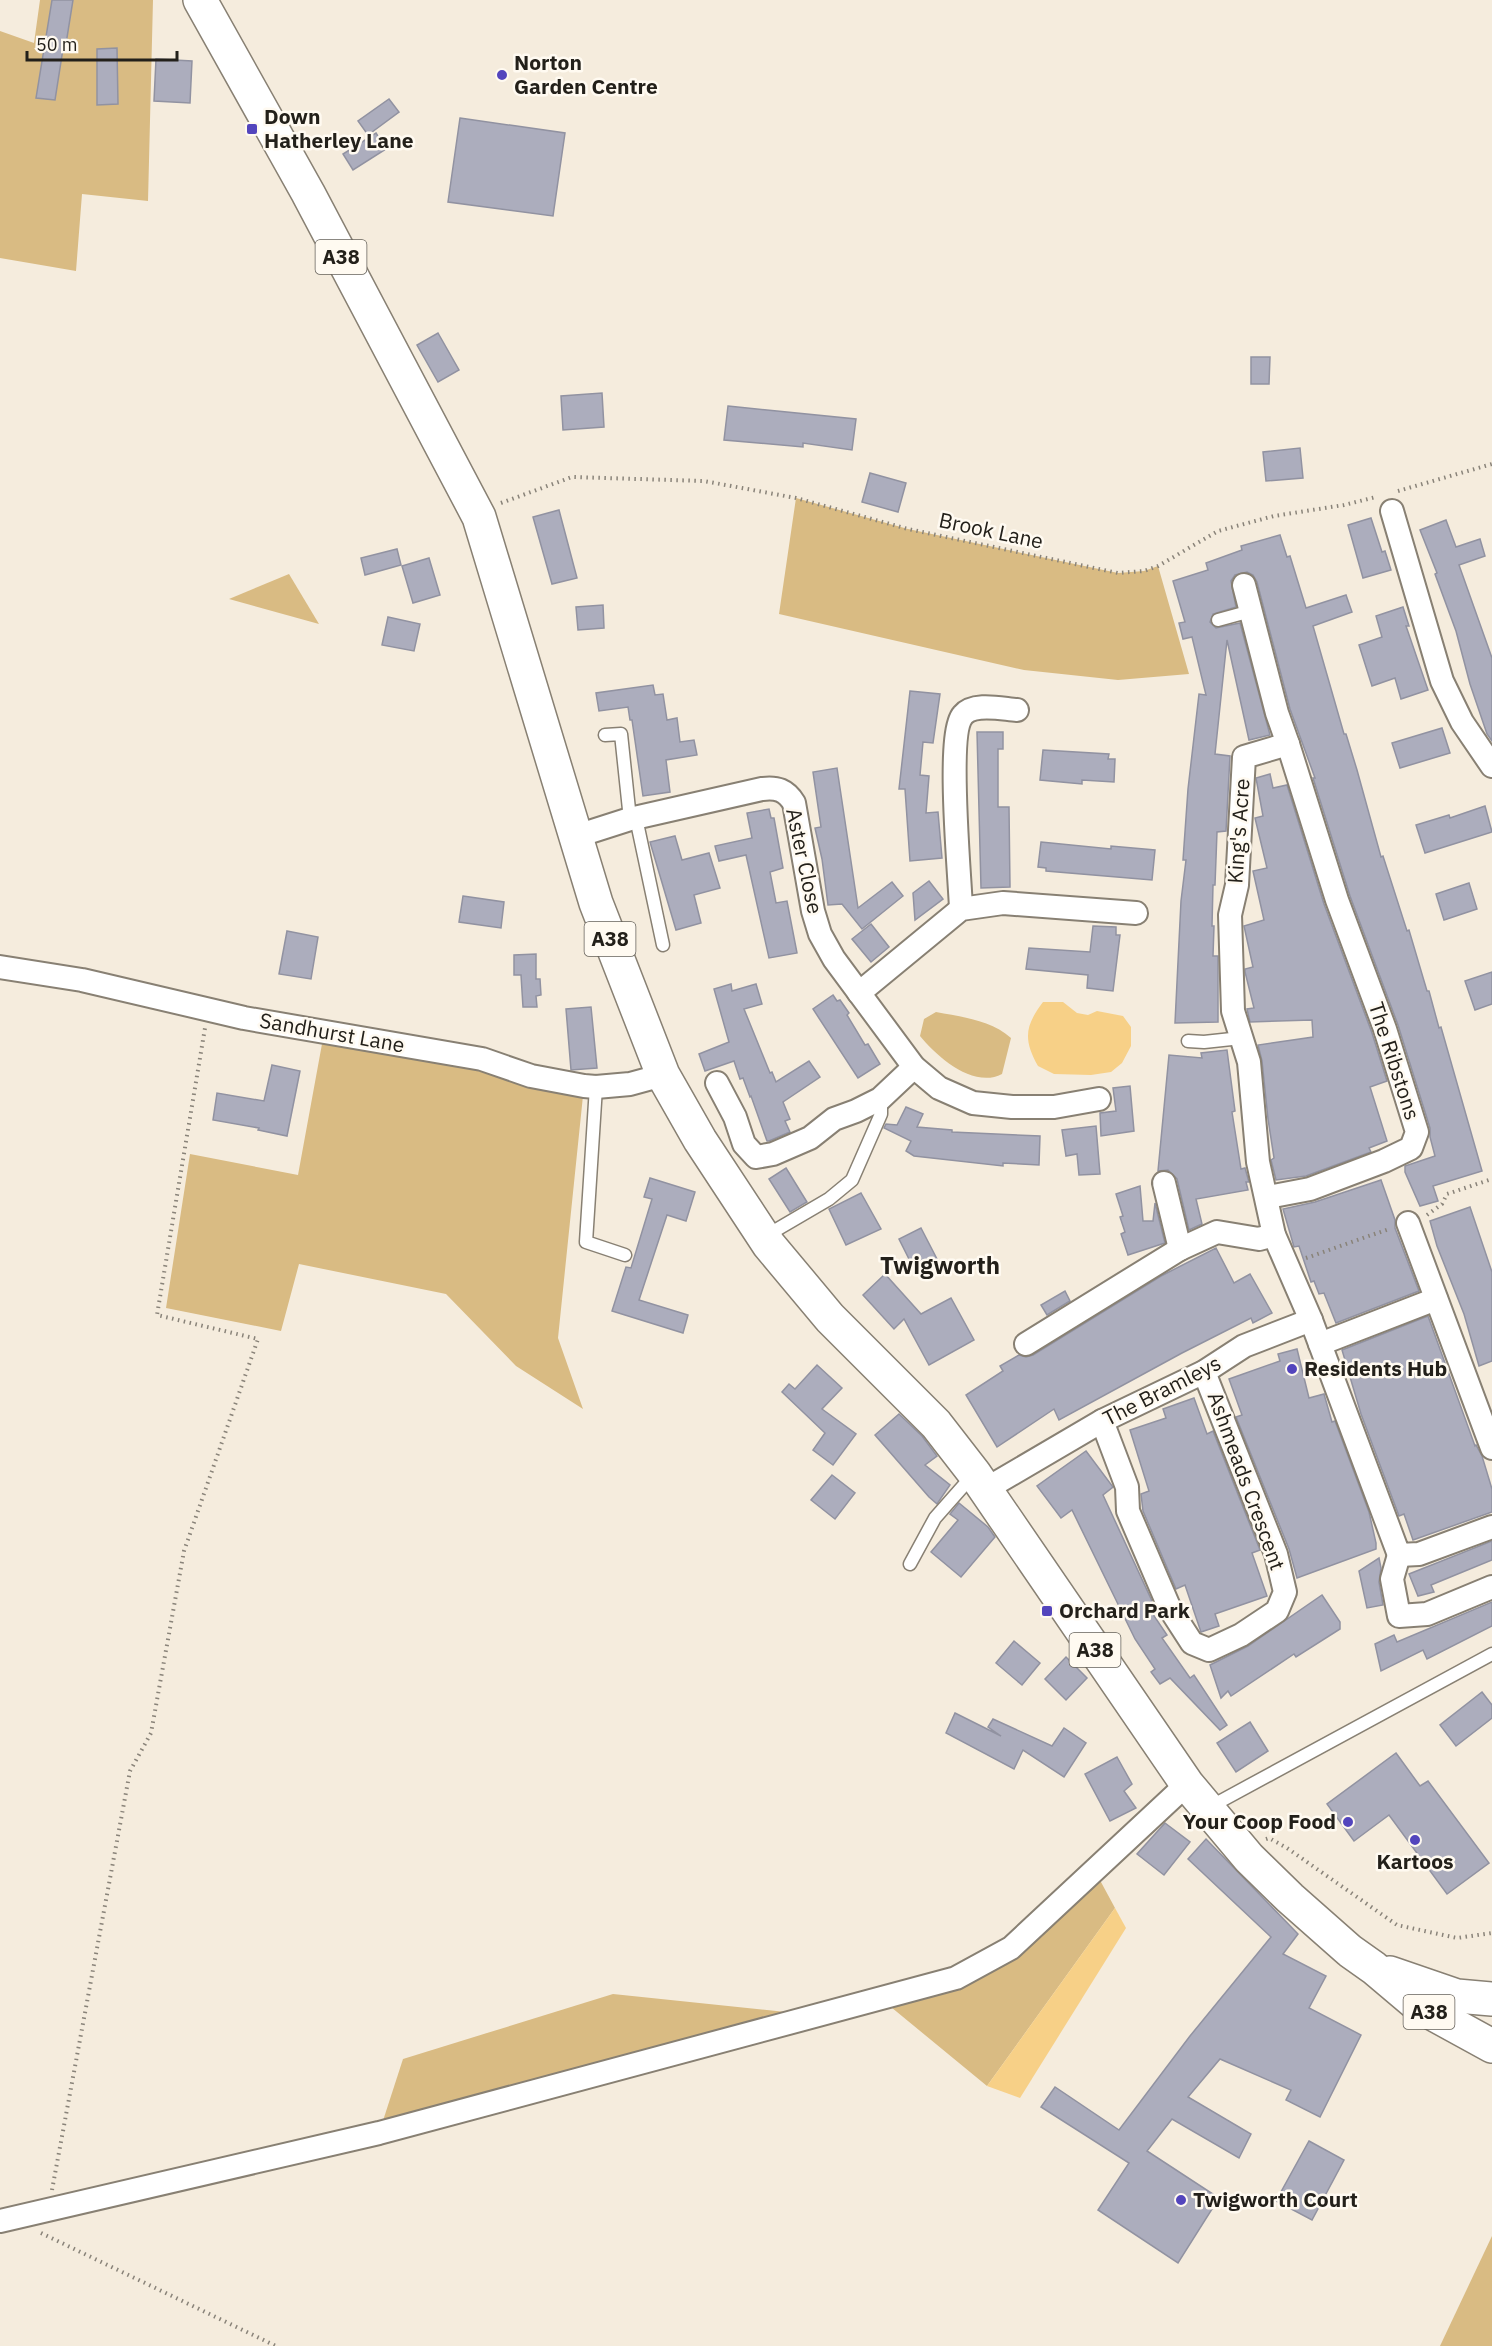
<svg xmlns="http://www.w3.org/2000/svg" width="1492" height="2346" viewBox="0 0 1492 2346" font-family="'IBM Plex Sans',sans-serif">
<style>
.green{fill:#d9bb83}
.water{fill:#f7d087}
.building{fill:#acadbd;stroke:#9192a1;stroke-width:1.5}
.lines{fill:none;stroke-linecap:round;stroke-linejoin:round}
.lane-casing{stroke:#888073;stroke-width:15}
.street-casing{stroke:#888073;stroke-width:26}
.primary-casing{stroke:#888073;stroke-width:36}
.path{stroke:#898379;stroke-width:4;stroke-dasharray:1.5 4.5;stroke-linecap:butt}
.lane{stroke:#fff;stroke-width:12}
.street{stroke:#fff;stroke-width:22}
.primary{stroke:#fff;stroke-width:33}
.poi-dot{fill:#5345bd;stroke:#fffaf1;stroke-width:2}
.labels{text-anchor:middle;stroke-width:5;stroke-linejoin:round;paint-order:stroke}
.shield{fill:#fffaf1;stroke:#65615a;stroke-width:1.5}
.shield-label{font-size:20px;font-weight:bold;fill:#23201a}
.poi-label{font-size:21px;font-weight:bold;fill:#23201a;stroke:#fffaf1;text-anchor:start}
.street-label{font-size:21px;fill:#23201a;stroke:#fffaf1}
.quarter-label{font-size:24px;font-weight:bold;fill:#23201a;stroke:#fffaf1}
</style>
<rect width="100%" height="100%" fill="#f5ecdd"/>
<g class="green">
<path d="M40,0H153L148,201L82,194L76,271L0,258V31L34,43Z"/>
<path d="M796,498L908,529L1118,573L1144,571L1158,566L1189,674L1118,680L1024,670L779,614Z"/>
<path d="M289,574L319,624L229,599Z"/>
<path d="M936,1012C962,1017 991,1020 1011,1038L1002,1074C974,1089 937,1057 920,1036L924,1019Z"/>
<path d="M324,1033L584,1086L558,1338L583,1409L516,1366L446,1294L299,1264L281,1331L166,1308L190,1154L298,1175Z"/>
<path d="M1095,1871L1115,1908L987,2086L880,1998L956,1978Z"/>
<path d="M613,1994L815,2015L379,2133L403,2059Z"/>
<path d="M1492,2236V2346H1440Z"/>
</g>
<g class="water">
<path d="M1043,1002H1063L1077,1013L1088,1015L1097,1011L1123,1016L1131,1027V1046L1122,1063L1111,1072L1091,1075L1054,1074L1038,1066C1023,1039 1025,1026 1043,1002Z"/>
<path d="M1115,1908L1126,1928L1020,2098L987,2086Z"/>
</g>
<g class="building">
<path d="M52,0H73L65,50L63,49L55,100L36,98Z"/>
<path d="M117,48L118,104L97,105V49Z"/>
<path d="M156,59L192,61L190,103L154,101Z"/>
<path d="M389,99L399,112L368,135L358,121Z"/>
<path d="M460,118L565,133L553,216L448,202Z"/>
<path d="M376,133L386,149L353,170L343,154Z"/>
<path d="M438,333L459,370L438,382L417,345Z"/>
<path d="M1251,357H1270L1269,384H1251Z"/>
<path d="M602,393L604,427L563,430L561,396Z"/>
<path d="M728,406L856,419L852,450L803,443V447L724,440Z"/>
<path d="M1300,448L1303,478L1266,481L1263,452Z"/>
<path d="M870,473L906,483L898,512L862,502Z"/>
<path d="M559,510L577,578L552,584L533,517Z"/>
<path d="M1371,518L1382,552L1385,551L1391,570L1363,578L1348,525Z"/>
<path d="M1446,520L1456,547L1480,539L1485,556L1459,565L1492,658V741L1487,734L1470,684L1456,631L1435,574L1437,573L1420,530Z"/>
<path d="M1280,535L1287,557L1290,556L1306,608L1346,595L1352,612L1313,626L1344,734H1346L1357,770L1381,857L1383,856L1407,931L1409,930L1427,991H1429L1439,1028L1441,1027L1482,1171L1433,1186L1438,1201L1420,1206L1405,1172V1166L1435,1156L1430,1137V1128L1398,1025L1350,896L1313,778H1315L1290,709L1257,582L1253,575L1247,572L1235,575L1231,581L1236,607L1213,614L1210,622L1216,628L1240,623L1270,735L1249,740L1227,640L1215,754L1230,756L1226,831L1217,832L1215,885H1213L1212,926H1214L1213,956H1218V1022L1175,1023L1181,901L1186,860H1183L1188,789L1199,694L1206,695L1192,637L1183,639L1179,623L1185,622L1173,581L1208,570L1206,563L1242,550L1241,546Z"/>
<path d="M397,549L401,565L365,575L361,558Z"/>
<path d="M429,558L440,595L413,603L402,566Z"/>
<path d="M603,605L604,628L578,630L576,607Z"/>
<path d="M1403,607L1409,626H1406L1428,690L1401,699L1395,678L1372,686L1359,645L1382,637L1376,616Z"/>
<path d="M388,617L420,624L414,651L382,645Z"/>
<path d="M653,685L655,695L663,694L667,720L677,718L680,742L694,740L697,755L666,760L670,792L643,796L632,720H630L628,707L599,711L596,693Z"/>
<path d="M910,691L940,694L933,743L923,742L920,775L929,776L926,813L938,812L942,858L910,861L905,789H899Z"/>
<path d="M1442,728L1450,753L1400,768L1392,743Z"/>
<path d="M977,732H1003V749H998V807H1009L1010,887L981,888Z"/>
<path d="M1043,750L1109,754L1108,759H1115L1114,782L1082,780V784L1040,780Z"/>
<path d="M837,768L858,908L892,882L903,896L862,929L842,904L828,905L822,859L815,828L821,827L813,772Z"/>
<path d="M1270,774L1273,788L1287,785L1324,904L1372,1033L1387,1081L1370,1087L1387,1141L1369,1148L1371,1152L1306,1176L1276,1180L1271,1160L1274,1158L1268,1119L1262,1061L1258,1045L1313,1037L1312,1020L1250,1022L1247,1009L1254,1008L1245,972V969L1253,967L1244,926L1264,920L1253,871L1267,868L1255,818L1263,816L1256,778Z"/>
<path d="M1485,806L1492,832L1425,853L1416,825L1449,815L1450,818Z"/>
<path d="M769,809L771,818H774L783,868L770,872L776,903L787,901L797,953L769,958L746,855L719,861L715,846L752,838L747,813Z"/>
<path d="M675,836L682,860L709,853L720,888L694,895L701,923L676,930L650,842Z"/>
<path d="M1041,842L1111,849V846L1155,850L1152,880L1046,871V868L1038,867Z"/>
<path d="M929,881L943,899L915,920L913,893Z"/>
<path d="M1469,883L1477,909L1444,920L1436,894Z"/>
<path d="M463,896L504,902L501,928L459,922Z"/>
<path d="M871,924L889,947L871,962L852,939Z"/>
<path d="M1093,926L1116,927V935H1120L1113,991L1087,988L1088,975L1026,969L1029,948L1090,952Z"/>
<path d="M287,931L318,937L311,979L279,974Z"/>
<path d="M536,954V979H540L541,995L536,996L537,1007H523L521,975H514V955Z"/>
<path d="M1492,972V1004L1475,1010L1465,981Z"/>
<path d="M731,984L732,991L756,984L762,1004L744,1009L770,1073L772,1072L776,1082L809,1061L820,1077L783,1102L790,1119L785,1121L790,1132L769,1141H767L751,1096L750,1097L743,1078L740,1079L734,1061L705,1071L699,1054L729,1042L714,989Z"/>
<path d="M833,995L837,1001L840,1000L849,1013L847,1015L865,1045L868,1044L880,1064L858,1078L813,1009Z"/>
<path d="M591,1007L597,1068L571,1070L566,1009Z"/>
<path d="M1227,1050L1235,1111L1232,1112L1241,1169L1245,1168L1249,1182H1246L1248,1190L1196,1199L1202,1224L1189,1230L1177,1179L1168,1170L1158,1171L1169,1055L1202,1058L1201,1053Z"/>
<path d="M272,1065L300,1071L287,1136L258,1130L259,1128L213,1120L217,1093L264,1101Z"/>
<path d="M1130,1086L1134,1131L1101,1136L1100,1113L1116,1111L1113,1088Z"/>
<path d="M906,1107L923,1114L917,1127L952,1130V1132L1040,1136L1039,1165L1003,1163V1166L914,1156L906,1151L911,1141L884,1128L886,1124L897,1125Z"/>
<path d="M1096,1126L1100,1174L1079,1175L1077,1154L1066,1156L1062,1130Z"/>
<path d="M786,1168L807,1202L790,1212L769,1179Z"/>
<path d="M650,1178L695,1192L686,1221L667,1215L639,1300L688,1315L683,1333L612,1311L626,1267L631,1268L652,1199L644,1197Z"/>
<path d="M1381,1180L1395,1220V1228L1419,1291L1336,1323L1324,1293L1319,1294L1314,1281L1311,1282L1299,1246L1294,1247L1283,1209L1315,1202Z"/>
<path d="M1140,1186L1143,1221H1153L1155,1203L1165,1243L1128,1255L1121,1234L1125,1232L1120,1217L1123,1216L1116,1194Z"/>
<path d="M861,1193L881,1229L846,1245L829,1209Z"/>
<path d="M1470,1207L1492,1272V1361L1479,1366L1464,1314L1437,1246L1430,1221Z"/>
<path d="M921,1228L938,1261L916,1273L899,1239Z"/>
<path d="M1216,1248L1234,1283L1250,1274L1272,1313L1253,1323L1251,1318L1182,1353L1059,1420L1054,1409L997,1447L966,1395L1003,1371L1000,1366L1019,1355L1026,1357L1033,1355L1161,1276Z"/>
<path d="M885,1274L921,1314L951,1298L974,1340L929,1365L904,1319L894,1329L863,1295Z"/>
<path d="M1065,1291L1070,1301L1047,1315L1041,1305Z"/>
<path d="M1428,1316L1475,1446L1476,1445L1482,1456L1492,1489V1512L1413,1540L1404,1514L1399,1516L1361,1414L1342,1350Z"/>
<path d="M1297,1349L1309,1398L1324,1394L1332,1422L1335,1421L1369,1512L1376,1543V1549L1297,1578L1289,1549L1236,1417L1242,1415L1229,1379L1280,1361L1278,1354Z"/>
<path d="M817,1365L842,1388L822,1409L856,1434L833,1465L813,1450L825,1433L782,1392L789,1384L795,1389Z"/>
<path d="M1194,1398L1207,1434L1213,1431L1260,1550L1252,1553L1267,1596L1215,1614L1219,1626L1201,1632L1185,1585L1176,1589L1143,1511L1141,1494L1149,1491L1130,1430L1166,1418L1163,1409Z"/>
<path d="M899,1414L922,1436L937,1456L925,1465L950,1485L937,1504L929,1497L875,1435Z"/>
<path d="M1086,1451L1113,1487L1103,1495L1152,1601L1146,1604L1167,1635L1162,1638L1190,1678L1194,1675L1227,1725L1220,1730L1170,1678L1160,1684L1151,1672L1155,1669L1135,1639L1072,1510L1061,1518L1037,1486Z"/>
<path d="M832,1475L855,1493L835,1519L811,1500Z"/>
<path d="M959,1503L988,1527L995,1537L961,1577L931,1552L958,1520L950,1514Z"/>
<path d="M1492,1541V1560L1431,1585L1434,1592L1418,1596L1409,1574Z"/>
<path d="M1379,1558L1381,1568L1379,1582L1383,1605L1367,1608L1359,1571Z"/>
<path d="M1322,1595L1340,1622V1629L1296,1657L1294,1654L1231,1696L1228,1691L1221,1698L1210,1665L1248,1646Z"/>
<path d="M1492,1602V1626L1427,1659L1423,1650L1381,1671L1375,1644L1394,1635L1397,1642Z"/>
<path d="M1014,1641L1040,1663L1022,1685L996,1663Z"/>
<path d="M1066,1657L1087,1678L1066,1700L1045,1679Z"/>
<path d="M1482,1692L1492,1705V1718L1456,1746L1440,1725Z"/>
<path d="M955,1713L1001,1736L988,1727L993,1719L1052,1746L1064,1728L1086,1743L1064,1777L1023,1750L1014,1769L946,1733Z"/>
<path d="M1250,1722L1268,1751L1236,1772L1217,1743Z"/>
<path d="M1396,1753L1420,1786L1428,1781L1489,1863L1447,1894L1389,1815L1354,1841L1327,1804Z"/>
<path d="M1117,1757L1132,1784L1124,1791L1136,1808L1110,1821L1085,1774Z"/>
<path d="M1165,1823L1190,1842L1164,1875L1137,1854Z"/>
<path d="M1206,1839L1298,1934L1283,1954L1326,1976L1309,2008L1361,2035L1320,2117L1286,2100L1291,2090L1220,2059L1188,2097L1251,2134L1239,2158L1172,2119L1147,2151L1219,2198L1178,2263L1098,2210L1129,2163L1041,2107L1055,2087L1119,2130L1190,2036L1271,1937L1188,1859Z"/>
<path d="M1309,2141L1344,2160L1312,2220L1276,2201Z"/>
</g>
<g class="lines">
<g class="lane-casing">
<g id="lane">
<path d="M1218,620L1251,611"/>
<path d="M605,735L621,734L630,819"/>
<path d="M636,818L663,945"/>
<path d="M1188,1041L1204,1042L1241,1038"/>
<path d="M596,1087L586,1242L625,1255"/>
<path d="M764,1237L829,1199L852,1180L881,1114V1098"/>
<path d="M910,1564L935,1518L973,1475"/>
<path d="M1209,1810L1219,1802L1492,1654"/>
</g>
</g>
<g class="street-casing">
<g id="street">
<path d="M1392,511L1442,681L1462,722L1492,766"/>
<path d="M1244,585L1277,713L1288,744L1244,757L1237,885L1230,915L1233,1011L1249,1062L1258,1162L1274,1235L1311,1320L1399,1555L1419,1554L1492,1527"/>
<path d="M577,836L630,819L762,789C777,787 786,790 794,803L813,911L820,934L834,959L914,1067L939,1088L973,1103L1012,1107H1054L1099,1099"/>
<path d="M961,909C960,877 946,734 963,715C974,702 1002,709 1017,710"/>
<path d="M0,967L82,980L244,1018L482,1059L531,1076L584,1086L596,1087L630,1084L663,1075"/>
<path d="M859,993L961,909L1003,903L1136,913"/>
<path d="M717,1083L735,1117L744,1144L756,1157L773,1154L810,1138L834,1119L856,1111L880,1099L914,1067"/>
<path d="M1164,1183L1180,1249"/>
<path d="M1268,1197L1310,1189L1384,1161L1411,1148L1417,1132L1385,1029L1337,900L1288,744"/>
<path d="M1408,1223L1492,1448"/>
<path d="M1026,1344L1180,1249L1217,1232L1259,1239L1274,1235"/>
<path d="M1320,1344L1436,1299"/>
<path d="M1102,1421L1127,1487L1128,1511L1170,1609L1192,1643L1209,1650L1241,1635L1277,1611L1285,1592L1276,1554L1204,1372"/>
<path d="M986,1489L1102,1421L1204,1372L1244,1346L1311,1320"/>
<path d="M1399,1555L1392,1579L1399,1616L1427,1614L1492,1587"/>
<path d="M0,2221L379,2133L956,1978L1011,1948L1187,1784"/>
</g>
</g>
<g class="primary-casing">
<g id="primary">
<path d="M200,0L308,193L479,517L596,903L663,1075L700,1140L769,1245L830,1318L936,1424L974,1473L1187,1784L1249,1858L1290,1898L1350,1951L1374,1968L1419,2006L1492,2046"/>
<path d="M1390,1973L1457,1996L1492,1999"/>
</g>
</g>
<g class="path">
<path d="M1398,491L1492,464"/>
<path d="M501,503L572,477L704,481L796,498L908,529L1118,573L1144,571L1158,566L1218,531L1274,516L1344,505L1376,497"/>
<path d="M1427,1215L1442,1204L1447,1194L1492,1179"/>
<path d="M1306,1258L1389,1229"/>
<path d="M1266,1839L1269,1838L1287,1848L1397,1925L1457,1938L1492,1933"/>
<path d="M52,2190L130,1771L151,1733L184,1551L258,1339L157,1315L205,1028"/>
<path d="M41,2233L276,2346"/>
</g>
<use href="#lane" class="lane"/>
<use href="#street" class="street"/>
<use href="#primary" class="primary"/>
</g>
<g class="poi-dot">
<circle cx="502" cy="75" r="6"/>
<rect x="246" y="123" width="12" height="12" rx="3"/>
<circle cx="1292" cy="1369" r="6"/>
<rect x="1041" y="1605" width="12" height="12" rx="3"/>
<circle cx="1348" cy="1822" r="6"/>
<circle cx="1415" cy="1840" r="6"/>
<circle cx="1181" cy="2200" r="6"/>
</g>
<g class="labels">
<g class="shield">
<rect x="315.5" y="240" width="51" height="34" rx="4.5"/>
<rect x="584.5" y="922" width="51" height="34" rx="4.5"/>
<rect x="1069.5" y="1633" width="51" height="34" rx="4.5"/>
<rect x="1403.5" y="1995" width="51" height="34" rx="4.5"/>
</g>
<g class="shield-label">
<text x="341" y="264">A38</text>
<text x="610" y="946">A38</text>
<text x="1095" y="1657">A38</text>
<text x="1429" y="2019">A38</text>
</g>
<g class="poi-label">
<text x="514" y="70">Norton<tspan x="514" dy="24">Garden Centre</tspan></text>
<text x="264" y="124">Down<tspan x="264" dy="24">Hatherley Lane</tspan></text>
<text x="1304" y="1376">Residents Hub</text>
<text x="1059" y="1618">Orchard Park</text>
<text x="1336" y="1829" text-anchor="end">Your Coop Food</text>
<text x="1415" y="1869" text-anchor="middle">Kartoos</text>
<text x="1193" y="2207">Twigworth Court</text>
</g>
<g class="street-label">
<text transform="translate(991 531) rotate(12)" y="7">Brook Lane</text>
<text transform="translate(1239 831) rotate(-86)" y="7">King's Acre</text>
<text transform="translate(804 861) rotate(78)" y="7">Aster Close</text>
<text transform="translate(332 1033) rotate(10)" y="7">Sandhurst Lane</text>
<text transform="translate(1394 1061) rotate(72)" y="7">The Ribstons</text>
<text transform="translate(1162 1391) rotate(-27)" y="7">The Bramleys</text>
<text transform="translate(1246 1481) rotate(70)" y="7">Ashmeads Crescent</text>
</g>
<g class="quarter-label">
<text x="940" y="1274">Twigworth</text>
</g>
</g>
<path d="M27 51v9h150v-9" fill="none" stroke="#23201a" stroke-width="3"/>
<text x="36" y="51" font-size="18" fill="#23201a" stroke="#fffaf1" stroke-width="4.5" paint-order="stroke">50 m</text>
</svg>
